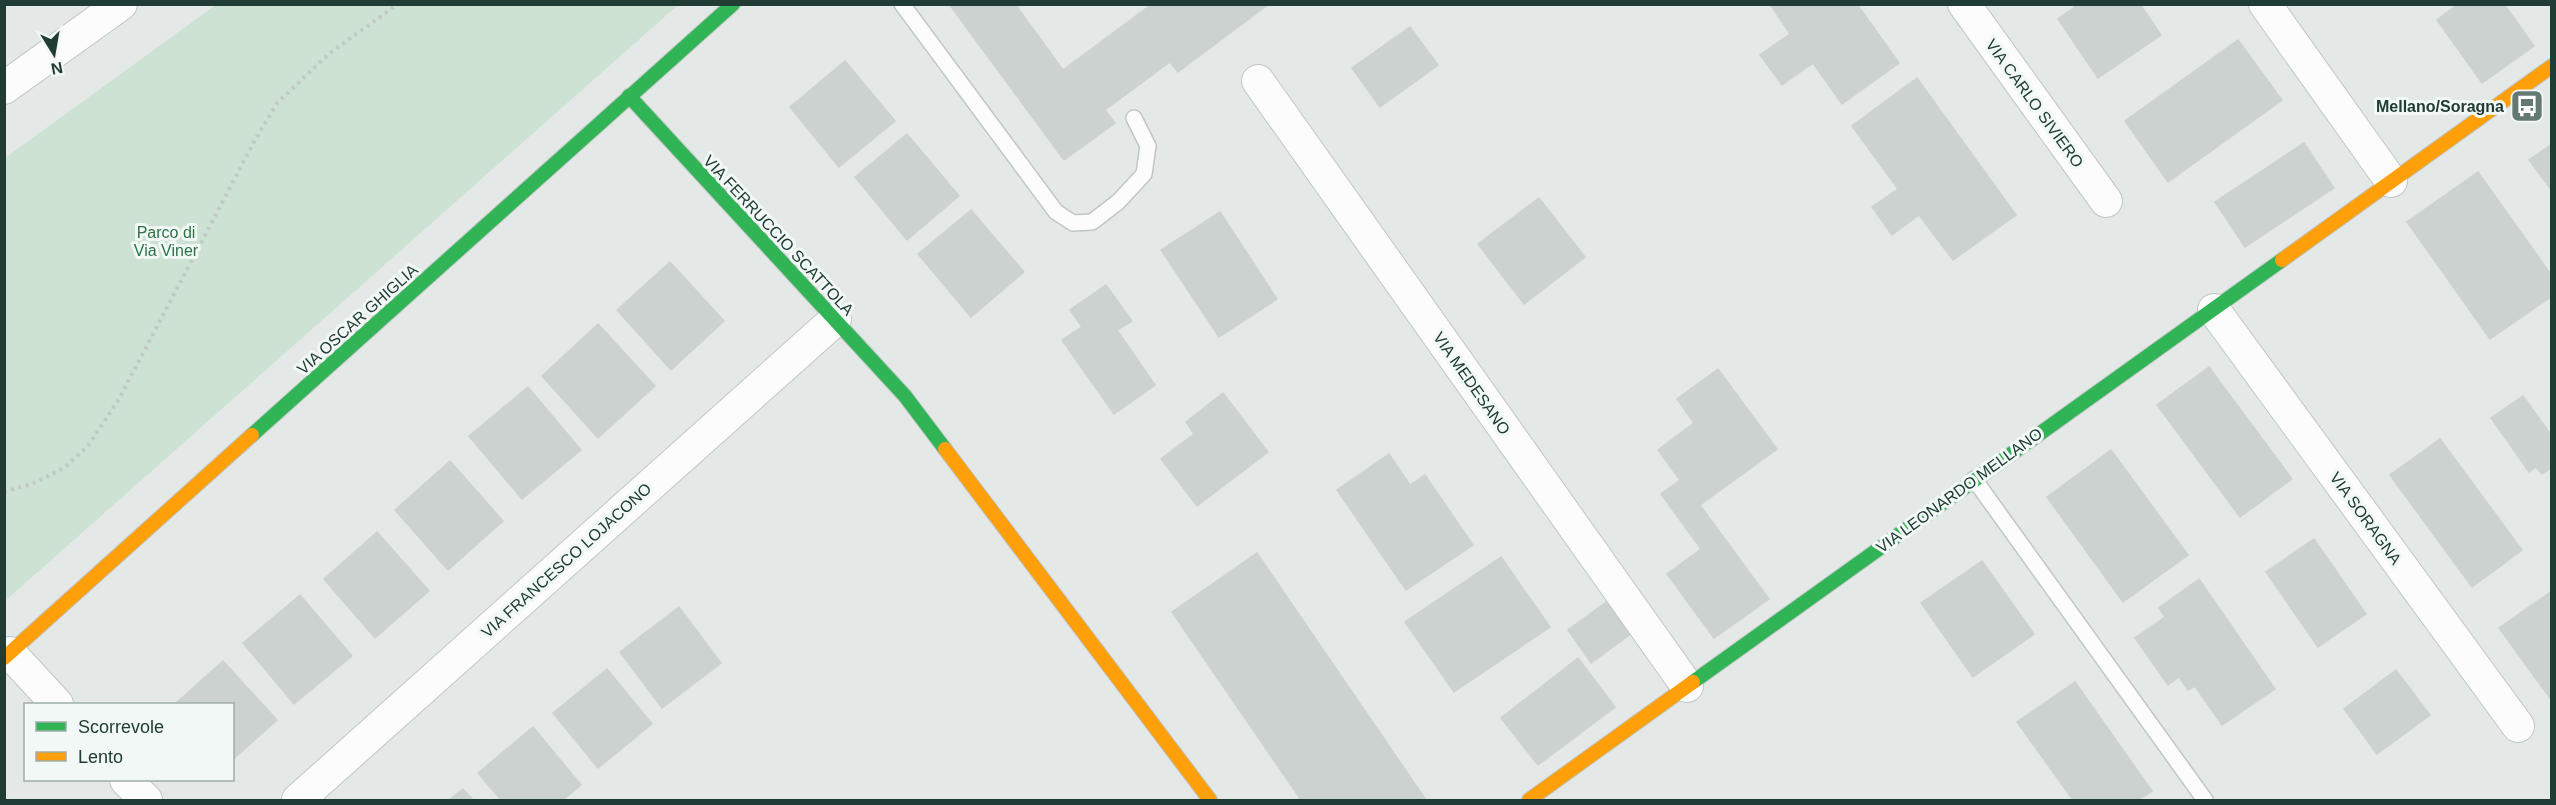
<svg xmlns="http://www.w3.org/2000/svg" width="2556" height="805" viewBox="0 0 2556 805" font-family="Helvetica,sans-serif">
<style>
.green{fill:#cde2d3}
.building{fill:#ccd2d0;stroke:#ccd2d0;stroke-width:1.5}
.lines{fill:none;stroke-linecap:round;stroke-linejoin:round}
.lane-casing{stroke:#c1c6c4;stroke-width:18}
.street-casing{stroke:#c1c6c4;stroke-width:34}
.fast-casing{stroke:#bfc6c4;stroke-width:16}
.slow-casing{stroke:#bfc6c4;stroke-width:16}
.path{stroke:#c1c9c5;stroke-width:4;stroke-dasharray:3 4.5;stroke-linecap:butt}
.lane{stroke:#fbfcfb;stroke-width:15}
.street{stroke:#fbfcfb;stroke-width:32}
.fast{stroke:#30b455;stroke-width:14}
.slow{stroke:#ff9f0a;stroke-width:14}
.labels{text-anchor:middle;stroke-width:6;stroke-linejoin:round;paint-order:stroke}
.street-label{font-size:16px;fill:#213c35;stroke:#f1f8f5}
.poi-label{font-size:16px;font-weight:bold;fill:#213c35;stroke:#f1f8f5;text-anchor:end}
.park-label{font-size:16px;fill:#2b7346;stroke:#f1f8f5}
</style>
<rect width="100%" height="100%" fill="#e4e9e7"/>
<path class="green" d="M217,4L678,5L5,601V158Z"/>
<g class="building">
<path d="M949,4H1015L1063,70L1152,4H1269L1178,72L1170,62L1105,110L1115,123L1064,160Z"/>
<path d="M1770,4H1857L1899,63L1842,104L1813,63L1782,85L1760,55L1790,34Z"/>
<path d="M2079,4H2140L2161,35L2098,78L2058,19Z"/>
<path d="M2458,4H2504L2534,46L2482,83L2437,20Z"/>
<path d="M1410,27L1438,65L1380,107L1352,68Z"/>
<path d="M2238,40L2282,100L2168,182L2125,121Z"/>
<path d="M845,61L895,121L839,167L790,107Z"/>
<path d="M1917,78L2016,215L1953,260L1919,215L1892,235L1872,207L1898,189L1852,126Z"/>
<path d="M907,134L959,196L907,240L855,177Z"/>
<path d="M2304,143L2334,188L2245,247L2215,202Z"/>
<path d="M2552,144V191L2529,160Z"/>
<path d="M2478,172L2552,276V296L2490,339L2407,222Z"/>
<path d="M1539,198L1585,257L1524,304L1478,244Z"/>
<path d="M971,210L1024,272L971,317L918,254Z"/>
<path d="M1220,212L1277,299L1219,337L1161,250Z"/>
<path d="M670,262L724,321L671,370L617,310Z"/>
<path d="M1106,285L1132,321L1117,330L1155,385L1114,414L1062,340L1082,327L1070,310Z"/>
<path d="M598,324L655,386L598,438L542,376Z"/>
<path d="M2209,367L2292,479L2240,517L2157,405Z"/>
<path d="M1718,369L1777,449L1700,505L1769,599L1714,638L1667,574L1701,549L1661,494L1680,480L1658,450L1694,423L1677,399Z"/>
<path d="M528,387L581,450L522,499L469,436Z"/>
<path d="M1223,393L1268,452L1197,506L1161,459L1194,434L1186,422Z"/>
<path d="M2523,396L2552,436V467L2542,474L2536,467L2529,472L2491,418Z"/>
<path d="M2440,439L2522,550L2472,587L2390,475Z"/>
<path d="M2111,450L2188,555L2123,602L2047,497Z"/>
<path d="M1389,454L1410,485L1425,475L1473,545L1406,590L1337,490Z"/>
<path d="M450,461L503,521L448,570L395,510Z"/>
<path d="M377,532L429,591L375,638L324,579Z"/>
<path d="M2314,539L2366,614L2318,647L2266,572Z"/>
<path d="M1257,553L1426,800H1301L1172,612Z"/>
<path d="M1501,557L1550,627L1454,692L1405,622Z"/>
<path d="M1982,561L2034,634L1973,677L1921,603Z"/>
<path d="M2199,579L2275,689L2222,725L2195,686L2188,690L2179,677L2168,685L2135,638L2165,617L2159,608Z"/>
<path d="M2552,591V701L2499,628Z"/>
<path d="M300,595L352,656L294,704L243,643Z"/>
<path d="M1609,600L1632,633L1591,663L1568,630Z"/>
<path d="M679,607L721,663L662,708L620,652Z"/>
<path d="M1578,658L1615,707L1538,765L1501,718Z"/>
<path d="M223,661L277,720L232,760V704H175Z"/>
<path d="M607,669L652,724L598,768L553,713Z"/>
<path d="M2396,670L2430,715L2377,754L2344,709Z"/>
<path d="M2075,682L2152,791L2138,800H2073L2017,722Z"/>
<path d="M533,727L581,785L563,800H501L478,773Z"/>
<path d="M463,789L473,800H449Z"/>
</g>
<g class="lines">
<g class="lane-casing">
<g id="lane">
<path d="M902,4L1056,212L1073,223L1092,222L1118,202L1144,174L1148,146L1134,118"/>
<path d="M1974,479L2205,800"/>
</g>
</g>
<g class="street-casing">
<g id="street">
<path d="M1964,4L2106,201"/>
<path d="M2265,4L2391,181"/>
<path d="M1258,81L1687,686"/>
<path d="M4,88L121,4"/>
<path d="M2214,310L2518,726"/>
<path d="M10,653L57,704"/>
<path d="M126,780L146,800"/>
<path d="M298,800L835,320"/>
</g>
</g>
<g class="fast-casing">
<g id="fast">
<path d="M629,96L905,396L945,449"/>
<path d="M252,435L733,4"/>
<path d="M1693,682L2282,260"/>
</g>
</g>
<g class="slow-casing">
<g id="slow">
<path d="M2282,260L2552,66"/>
<path d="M945,449L1210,800"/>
<path d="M4,658L252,435"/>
<path d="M1529,800L1693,682"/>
</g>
</g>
<path class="path" d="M4,492L32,484L64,468L88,446L119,399L256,138L277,103L330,53L398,4"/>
<use href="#lane" class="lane"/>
<use href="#street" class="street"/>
<use href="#fast" class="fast"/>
<use href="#slow" class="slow"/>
</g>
<defs>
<g id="bus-square" transform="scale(1.725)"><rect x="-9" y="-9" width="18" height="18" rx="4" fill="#657973" stroke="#f1f8f5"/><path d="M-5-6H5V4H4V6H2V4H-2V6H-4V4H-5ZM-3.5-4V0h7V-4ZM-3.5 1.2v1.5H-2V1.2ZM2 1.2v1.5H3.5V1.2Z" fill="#fff"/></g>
</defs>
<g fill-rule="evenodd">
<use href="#bus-square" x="2527" y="106"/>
</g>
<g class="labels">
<g class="street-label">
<text transform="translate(2035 103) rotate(54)" y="6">VIA CARLO SIVIERO</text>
<text transform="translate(779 235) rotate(47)" y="6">VIA FERRUCCIO SCATTOLA</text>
<text transform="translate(357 319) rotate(-42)" y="6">VIA OSCAR GHIGLIA</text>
<text transform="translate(1472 383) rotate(55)" y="6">VIA MEDESANO</text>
<text transform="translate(1959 490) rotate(-36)" y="6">VIA LEONARDO MELLANO</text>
<text transform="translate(2366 518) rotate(54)" y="6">VIA SORAGNA</text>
<text transform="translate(566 560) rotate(-42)" y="6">VIA FRANCESCO LOJACONO</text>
</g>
<g class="poi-label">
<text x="2504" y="112">Mellano/Soragna</text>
</g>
<g class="park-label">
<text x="166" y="238">Parco di<tspan x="166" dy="18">Via Viner</tspan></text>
</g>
</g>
<rect width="2556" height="805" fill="none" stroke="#213c35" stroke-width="12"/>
<rect x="24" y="703" width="210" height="78" fill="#f1f8f5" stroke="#9eada8" stroke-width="1.5"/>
<rect x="36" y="722" width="30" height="9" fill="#30b455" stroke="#9eada8" stroke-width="1.5"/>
<text x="78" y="733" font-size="18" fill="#213c35">Scorrevole</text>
<rect x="36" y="752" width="30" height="9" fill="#ff9f0a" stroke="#9eada8" stroke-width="1.5"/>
<text x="78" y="763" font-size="18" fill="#213c35">Lento</text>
<g transform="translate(54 54) rotate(169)" stroke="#f1f8f5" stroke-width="4.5" paint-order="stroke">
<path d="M0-4.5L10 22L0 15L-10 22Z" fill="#213c35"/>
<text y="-9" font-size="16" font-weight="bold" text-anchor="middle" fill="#213c35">N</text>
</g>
</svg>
